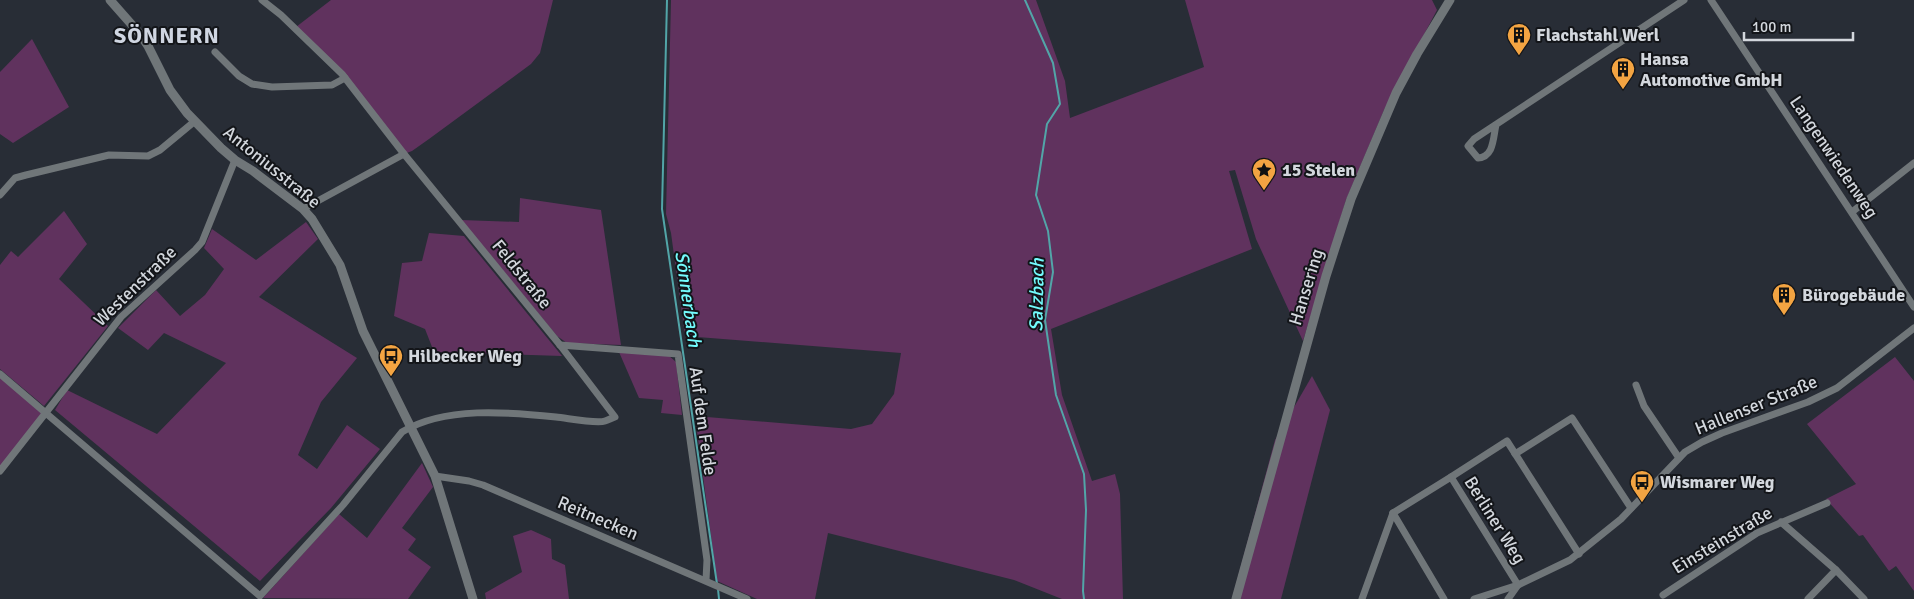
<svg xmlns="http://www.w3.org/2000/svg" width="1914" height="599" viewBox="0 0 1914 599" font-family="Signika,sans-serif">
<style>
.green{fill:#60325e}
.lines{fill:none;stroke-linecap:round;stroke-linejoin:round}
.stream{stroke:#52a5a8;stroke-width:2}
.minor{stroke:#707679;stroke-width:7}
.tertiary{stroke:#707679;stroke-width:9}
.labels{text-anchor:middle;stroke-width:4;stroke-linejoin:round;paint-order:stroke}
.poi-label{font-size:18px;font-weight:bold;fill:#d3d7dd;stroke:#131519;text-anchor:start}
.street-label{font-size:18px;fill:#d3d7dd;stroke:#131519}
.water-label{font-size:19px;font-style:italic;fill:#73fbfd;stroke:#131519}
.district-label{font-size:22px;font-weight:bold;letter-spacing:1px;fill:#d0d6e2;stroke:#131519}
</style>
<rect width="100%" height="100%" fill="#282d36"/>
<g class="green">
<path d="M331,0H553L540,53L531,64L429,139L412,151L404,154L375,113L296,27Z"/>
<path d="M671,0H1036L1065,81L1070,118L1204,67L1185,0H1432L1437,10L1384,110L1346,200L1303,341L1256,239L1235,170L1229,171L1252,249L1051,329L1062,395L1092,481L1115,474L1120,494L1123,599H1062L1014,580L828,533L815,599H757L717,581L695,416L851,429L872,424L894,394L901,353L685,336L671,233L666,214Z"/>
<path d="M32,39L69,107L13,143L0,134V72Z"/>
<path d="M520,198L601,210L621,345L567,343L557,336L461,220L519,222Z"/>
<path d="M64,211L87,244L59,279L108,326L44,406L0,369V265L11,251L18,257Z"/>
<path d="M306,222L318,239L259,297L357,358L321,402L298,455L317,469L347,425L380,449L331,508L260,581L55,410L67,390L157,434L226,363L164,333L148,350L118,328L156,290L180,316L205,295L224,269L204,248L212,229L256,260Z"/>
<path d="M429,233L464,236L562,356L434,352L425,329L394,316L402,263L422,261Z"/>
<path d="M619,352L668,355L676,362L682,415L661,413L663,400L639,398Z"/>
<path d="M1895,357L1914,381V591L1896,566L1889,571L1863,535L1859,536L1826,499L1856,484L1807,424Z"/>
<path d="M0,375L43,412L0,469Z"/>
<path d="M1312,376L1330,410L1281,599H1232L1275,440Z"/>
<path d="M422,463L433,487L402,528L416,539L408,550L431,567L408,599L263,598L339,514L367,538Z"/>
<path d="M531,530L551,539L552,559L565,565L569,599H486L485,593L522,572L513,536Z"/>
</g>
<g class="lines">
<g class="stream">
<path d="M667,0L662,209L717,584"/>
<path d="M1025,0L1053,63L1060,104L1047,124L1036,195L1048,231L1053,272L1045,320L1056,395L1084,474L1086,510L1083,591L1084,599"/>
<path d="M718,589L719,599"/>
</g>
<g class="minor">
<path d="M1711,0L1914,307"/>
<path d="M215,52L239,76L252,84L272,87L332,85L345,78"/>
<path d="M1496,125C1493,138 1494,157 1478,158L1468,146L1474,139L1684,0"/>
<path d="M0,195L15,178L26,175L109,155L148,156L160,150L195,121"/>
<path d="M303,209L404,154"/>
<path d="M1852,212L1914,163"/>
<path d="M560,345L678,354L707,560L706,580"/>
<path d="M0,374L260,596L343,505L402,432C444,406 509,412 556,417C567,418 596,424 605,421C608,420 612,418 615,417L560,345L404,154L342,74L281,15L262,0"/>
<path d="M1636,385L1644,406L1679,458"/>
<path d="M1515,454L1572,418L1631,508"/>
<path d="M0,471L121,317L195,250L202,242L235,160"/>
<path d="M435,476L469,481L483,485L747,599"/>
<path d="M1451,477L1507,441L1579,554"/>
<path d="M1393,513L1451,477L1518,585L1508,599"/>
<path d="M1393,513L1444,599"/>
<path d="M1781,522L1836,570L1864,599"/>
<path d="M1663,595L1757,533L1827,503"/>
<path d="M1362,599L1393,513"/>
<path d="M1474,599L1518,585L1570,560L1621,519L1685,452L1702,442L1722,433L1808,402L1837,388L1914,328"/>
<path d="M1808,599L1836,570"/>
</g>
<g class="tertiary">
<path d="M110,0L140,34L148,46L170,90L187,113L221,148L235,160L253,171L303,209L312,219L340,265L363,331L435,476L473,599"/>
<path d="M1236,599L1326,276L1351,199L1396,93L1417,54L1450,0"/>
</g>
</g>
<defs>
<g id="building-pin" transform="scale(1.25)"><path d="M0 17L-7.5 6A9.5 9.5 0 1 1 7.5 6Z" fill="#f3a442" stroke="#131519"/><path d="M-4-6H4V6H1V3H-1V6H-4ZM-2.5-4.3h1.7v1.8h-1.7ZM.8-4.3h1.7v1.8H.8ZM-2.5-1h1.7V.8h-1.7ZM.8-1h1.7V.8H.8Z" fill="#111"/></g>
<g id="sight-pin" transform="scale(1.25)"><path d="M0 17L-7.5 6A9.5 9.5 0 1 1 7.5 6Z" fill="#f3a442" stroke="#131519"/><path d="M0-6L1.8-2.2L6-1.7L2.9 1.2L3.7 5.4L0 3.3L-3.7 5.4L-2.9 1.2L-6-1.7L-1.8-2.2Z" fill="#111"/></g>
<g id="bus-pin" transform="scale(1.25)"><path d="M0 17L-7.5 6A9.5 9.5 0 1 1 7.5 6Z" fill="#f3a442" stroke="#131519"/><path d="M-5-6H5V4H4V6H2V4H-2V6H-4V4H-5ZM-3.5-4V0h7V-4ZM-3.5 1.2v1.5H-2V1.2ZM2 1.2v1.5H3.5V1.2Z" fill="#111"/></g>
</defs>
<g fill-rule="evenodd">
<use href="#building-pin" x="1519" y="35"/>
<use href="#building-pin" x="1623" y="69"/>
<use href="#sight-pin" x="1264" y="170"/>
<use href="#building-pin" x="1784" y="295"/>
<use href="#bus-pin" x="391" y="356"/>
<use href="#bus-pin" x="1642" y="482"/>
</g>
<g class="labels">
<g class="poi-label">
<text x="1536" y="41">Flachstahl Werl</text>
<text x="1640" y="65">Hansa<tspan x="1640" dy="21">Automotive GmbH</tspan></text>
<text x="1282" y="176">15 Stelen</text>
<text x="1802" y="301">Bürogebäude</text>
<text x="408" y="362">Hilbecker Weg</text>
<text x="1660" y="488">Wismarer Weg</text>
</g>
<g class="street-label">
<text transform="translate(1834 157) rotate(56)" y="6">Langenwiedenweg</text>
<text transform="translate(272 167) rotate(39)" y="6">Antoniusstraße</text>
<text transform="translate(522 274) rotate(51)" y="6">Feldstraße</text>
<text transform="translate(135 286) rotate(-44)" y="6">Westenstraße</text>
<text transform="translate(1306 287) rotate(-73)" y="6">Hansering</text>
<text transform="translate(1756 405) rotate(-22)" y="6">Hallenser Straße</text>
<text transform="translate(703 421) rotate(82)" y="6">Auf dem Felde</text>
<text transform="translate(598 518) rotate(23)" y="6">Reitnecken</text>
<text transform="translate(1495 520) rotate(58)" y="6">Berliner Weg</text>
<text transform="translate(1722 540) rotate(-31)" y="6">Einsteinstraße</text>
</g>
<g class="water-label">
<text transform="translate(1036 295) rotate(-89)" y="7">Salzbach</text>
<text transform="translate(689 299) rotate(82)" y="7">Sönnerbach</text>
</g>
<g class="district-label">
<text x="167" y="43">SÖNNERN</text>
</g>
</g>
<path d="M1744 32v8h109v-8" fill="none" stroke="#d3d7dd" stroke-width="2.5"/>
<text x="1752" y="32" font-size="15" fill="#d3d7dd" stroke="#131519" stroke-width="4" paint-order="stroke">100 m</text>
</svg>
